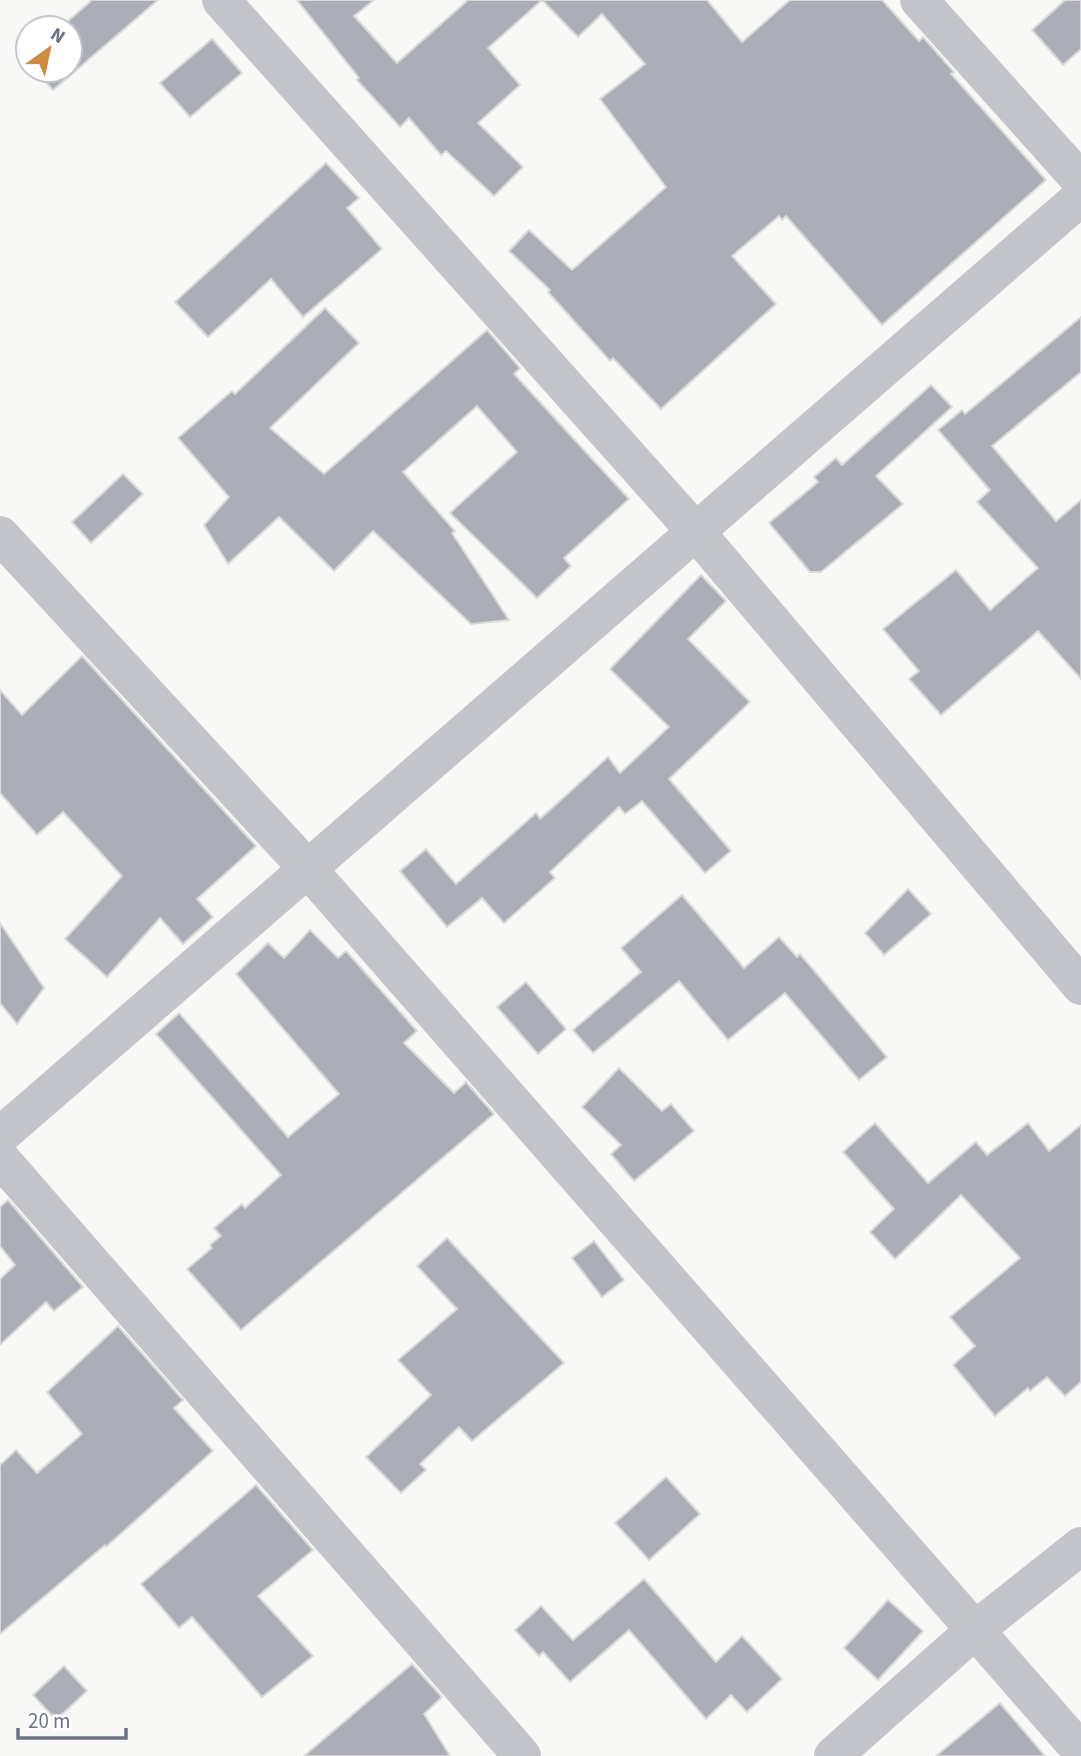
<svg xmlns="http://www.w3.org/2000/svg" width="1081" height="1756" viewBox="0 0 1081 1756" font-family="'Source Sans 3',sans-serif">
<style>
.building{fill:#abaeb6;stroke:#dadbd9;stroke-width:2}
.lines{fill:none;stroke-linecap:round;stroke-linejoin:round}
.minor{stroke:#c3c5ca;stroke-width:38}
</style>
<rect width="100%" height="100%" fill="#f8f9f7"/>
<g class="building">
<path d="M92,0H158L53,90L35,70H70V28H60Z"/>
<path d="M297,0H374L354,16L397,63L468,0H542L488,48L520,85L478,123L523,167L494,196L446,151L441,155L409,118L400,127L357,80L359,78Z"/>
<path d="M542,0H707L742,42L790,0H882L919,41L923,37L954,72L951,74L1046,180L882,325L786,216L782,220L779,216L732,256L776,304L661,409L613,358L610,361L548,292L550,290L509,251L529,230L572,270L666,187L600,99L645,64L602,14L578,37Z"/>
<path d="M1065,0H1081V49L1063,65L1032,30Z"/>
<path d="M212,39L242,73L190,117L160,83Z"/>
<path d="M326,163L359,198L347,208L382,249L303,317L271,279L208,337L175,302Z"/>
<path d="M325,308L359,343L270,428L324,474L487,330L520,368L514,374L629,499L564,558L571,566L537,598L450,513L517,452L477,406L403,472L455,531L452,533L509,620L471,624L373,531L334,571L279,517L228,564L204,525L229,497L178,438L232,391L235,394Z"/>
<path d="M1081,317V372L992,446L1056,521L1081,500V679L1038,631L941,715L909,679L919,671L883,629L956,570L990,610L1038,568L977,502L990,490L938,430L962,410L965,414Z"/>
<path d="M931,385L952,407L876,476L903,504L821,572H810L769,523L818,482L814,477L836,458L842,465Z"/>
<path d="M123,474L143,494L91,543L72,522Z"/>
<path d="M701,575L726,601L688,639L750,702L669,779L731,851L705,873L642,801L625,814L619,807L550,872L555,878L504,923L482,898L447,927L400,871L426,849L456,884L536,813L540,819L608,757L620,773L669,727L610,669Z"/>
<path d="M82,656L256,846L197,899L213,917L183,944L160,918L107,977L65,939L122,876L63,812L37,835L0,793V690L22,715Z"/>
<path d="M908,889L931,914L884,955L865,933Z"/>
<path d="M682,895L744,968L779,937L797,957L800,954L887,1057L859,1080L785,993L728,1040L679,981L593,1053L573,1030L641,972L621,948Z"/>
<path d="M0,923L44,988L17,1024L0,1003Z"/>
<path d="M310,930L338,958L346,951L417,1031L404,1043L454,1093L466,1082L494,1114L241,1330L187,1269L212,1248L210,1245L221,1236L214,1228L242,1204L245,1208L281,1175L156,1034L179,1013L288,1137L339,1094L236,974L268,943L284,958Z"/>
<path d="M526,982L566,1029L538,1054L497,1007Z"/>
<path d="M619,1068L662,1111L671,1104L694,1131L634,1181L611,1154L621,1145L582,1107Z"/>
<path d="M875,1123L928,1183L976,1142L987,1155L1028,1123L1049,1151L1081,1125V1382L1065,1396L1047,1377L1030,1391L1028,1388L995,1416L953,1365L975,1346L950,1317L1020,1258L961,1195L895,1259L870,1232L894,1209L843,1152Z"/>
<path d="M8,1200L83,1287L54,1311L46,1302L0,1345V1279L15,1265L0,1246V1207Z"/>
<path d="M447,1238L564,1363L472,1441L459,1427L420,1464L426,1470L401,1493L366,1457L431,1395L398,1360L457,1309L417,1266Z"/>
<path d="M594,1241L624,1280L602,1297L572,1258Z"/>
<path d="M118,1326L183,1400L174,1408L213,1451L106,1547L105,1545L0,1634V1465L16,1450L37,1473L82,1434L47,1392Z"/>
<path d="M666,1477L700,1514L649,1560L615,1523Z"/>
<path d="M256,1485L313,1550L258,1596L313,1656L262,1697L192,1617L179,1628L141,1584Z"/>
<path d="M644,1579L716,1662L742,1636L782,1679L747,1712L731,1695L706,1719L629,1630L570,1682L543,1652L539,1656L515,1630L541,1606L573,1640Z"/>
<path d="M888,1600L923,1631L878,1680L844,1648Z"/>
<path d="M412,1664L442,1697L424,1714L450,1756H304Z"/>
<path d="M64,1666L87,1691L56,1720L33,1695Z"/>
<path d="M1000,1703L1045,1756H936Z"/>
</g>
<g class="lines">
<g class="minor">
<path d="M221,0L696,532L1081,986"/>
<path d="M919,0L1081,181"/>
<path d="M0,535L308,869L1081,1751"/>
<path d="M0,1136L1081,197"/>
<path d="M0,1158L522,1756"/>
<path d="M833,1756L975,1630L1081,1546"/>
</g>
</g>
<g transform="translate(49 49) rotate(33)"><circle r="33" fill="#ffffff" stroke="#c4c7ce" stroke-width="2"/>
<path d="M0-5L12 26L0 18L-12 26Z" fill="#cf8c41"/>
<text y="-10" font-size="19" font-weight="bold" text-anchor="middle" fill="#6c7284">N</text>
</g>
<path d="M18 1728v10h108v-10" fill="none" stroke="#6c7284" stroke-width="3.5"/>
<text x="28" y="1728" font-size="21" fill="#6c7284" stroke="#ffffff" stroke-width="5" paint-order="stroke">20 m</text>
</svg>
